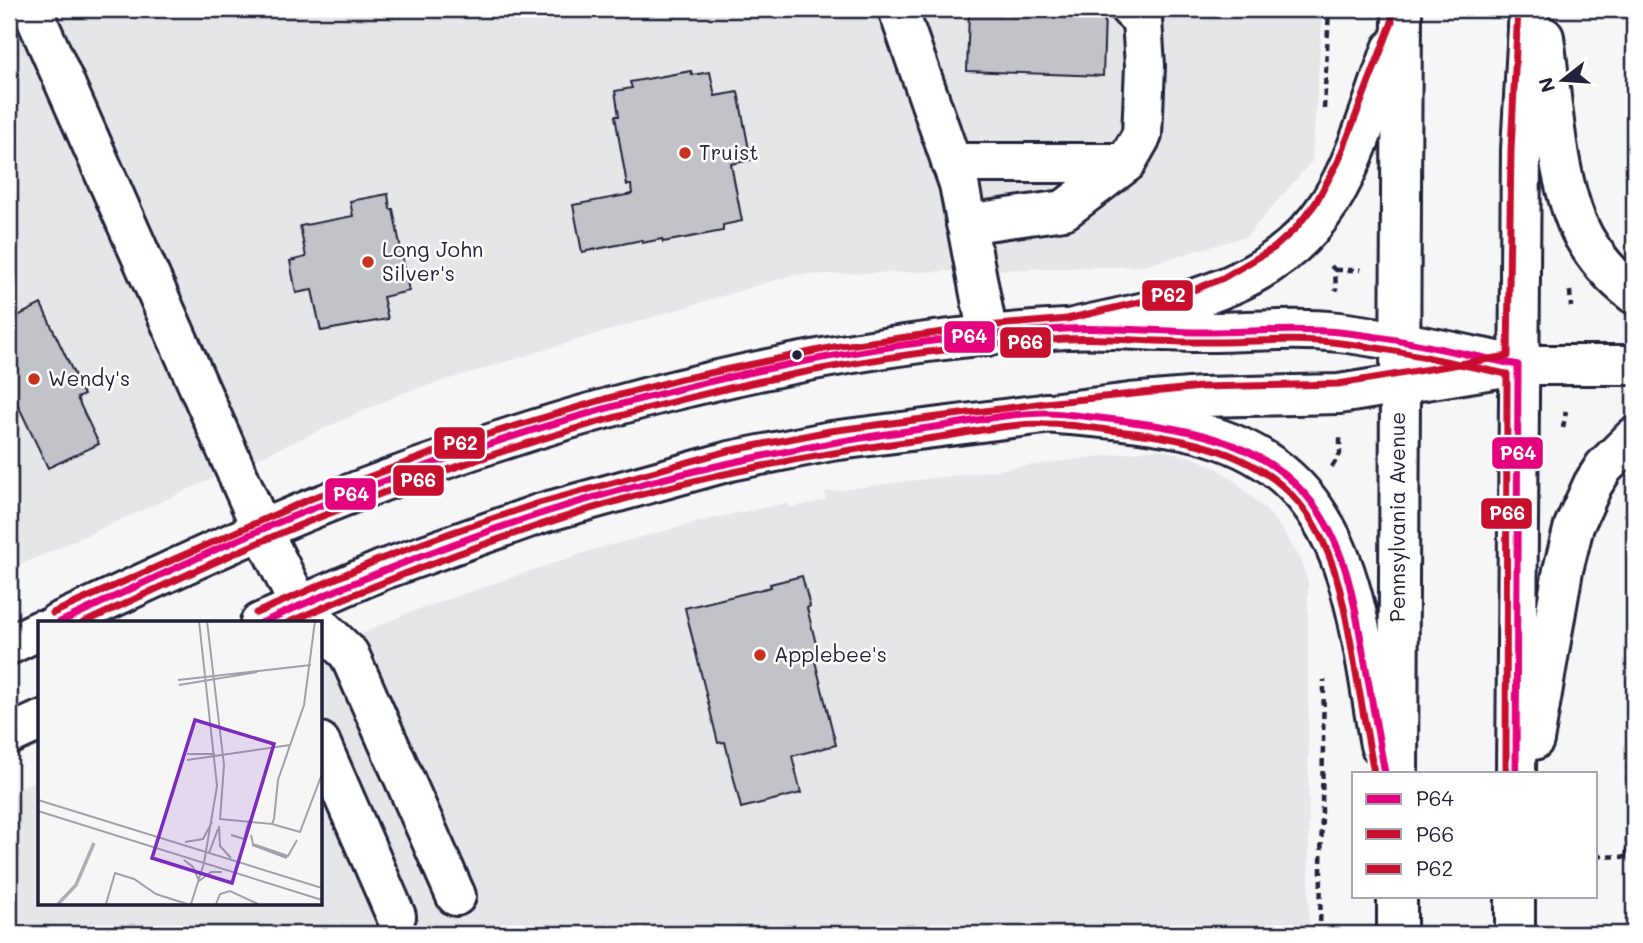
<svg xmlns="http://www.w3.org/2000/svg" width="1643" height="943" viewBox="0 0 1643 943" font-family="Mali,sans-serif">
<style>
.built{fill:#e6e6e9}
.building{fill:#c2c2c9;stroke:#22223b;stroke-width:2}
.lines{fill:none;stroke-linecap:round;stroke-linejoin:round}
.minor-casing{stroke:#22223b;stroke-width:44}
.highway-casing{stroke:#22223b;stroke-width:44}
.path{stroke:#22223b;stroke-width:4.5;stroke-dasharray:7 5;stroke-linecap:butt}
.minor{stroke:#fff;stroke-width:38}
.highway{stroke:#fff;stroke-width:38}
.bus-1-casing{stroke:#fff;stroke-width:12}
.bus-2-casing{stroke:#fff;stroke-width:12}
.bus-3-casing{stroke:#fff;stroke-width:12}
.bus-1{stroke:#e5007d;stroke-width:7}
.bus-2{stroke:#c8102e;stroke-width:7}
.bus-3{stroke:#c8102e;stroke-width:7}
.poi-dot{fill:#c8321e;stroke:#fff;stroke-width:2.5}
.bus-dot{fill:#22223b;stroke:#fff;stroke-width:2.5}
.labels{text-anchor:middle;stroke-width:5;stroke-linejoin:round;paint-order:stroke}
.poi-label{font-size:21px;fill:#22223b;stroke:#fff;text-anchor:start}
.street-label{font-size:21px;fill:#22223b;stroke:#fff}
.inset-river{fill:none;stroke:#aeaeb7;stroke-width:3.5}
.inset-road{fill:none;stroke:#a1a1ac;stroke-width:2}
.view{fill:#7b2cbf;fill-opacity:0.15;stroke:#7b2cbf;stroke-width:3.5}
.inset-edge{fill:none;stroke:#22223b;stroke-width:3.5}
.line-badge{stroke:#fff;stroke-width:2.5}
.badge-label{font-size:19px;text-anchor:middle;font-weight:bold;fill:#fff}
</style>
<rect width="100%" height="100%" fill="#f6f6f7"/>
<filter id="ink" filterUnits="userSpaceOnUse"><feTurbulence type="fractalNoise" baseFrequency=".0143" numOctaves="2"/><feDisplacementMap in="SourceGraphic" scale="14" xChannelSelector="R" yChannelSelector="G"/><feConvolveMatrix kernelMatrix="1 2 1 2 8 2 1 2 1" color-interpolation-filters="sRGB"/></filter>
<g filter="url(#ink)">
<g class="built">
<path d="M9,9H1323L1312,161L1247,236L1144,266L792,275L403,393L9,570Z"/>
<path d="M1158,449L1191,457L1217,468L1237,483L1270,514L1284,533L1300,558L1308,582L1309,934H9V793L40,778V903H320V653L405,614L592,550L714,518L787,503L789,508L826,500L825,492Z"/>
</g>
<g class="building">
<path d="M1001,9L1105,14L1103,76L967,71L969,11L1001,13Z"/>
<path d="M691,71L692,75L710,72L715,96L738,92L751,160L731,164L742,221L723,225V231L663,242L662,239L642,243V240L582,252L573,205L632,194L631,185H627L615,116H619L615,91L632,88L630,82Z"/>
<path d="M388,194L390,209H393L409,291L383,297L388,319L321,331L312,290L296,293L290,261L306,257L300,226L353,216L350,201Z"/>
<path d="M41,304L84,395L77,398L99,444L48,468L16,401L11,403L9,398V308L14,318Z"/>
<path d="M802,576L810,606L807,608L819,656L814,657L836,745L792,756L801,793L741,808L725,742L718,743L685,608L771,587L770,584Z"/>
</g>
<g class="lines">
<g class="minor-casing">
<g id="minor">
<path d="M32,9L262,530L299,605L317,623"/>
<path d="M898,9L959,184L988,336"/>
<path d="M951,163H1126"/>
<path d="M966,224L1064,210L1126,163L1142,135L1145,66L1142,20L1130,9"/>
<path d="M57,623C143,584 227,543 314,508C552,413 808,344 1065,329C1110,327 1157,332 1202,332C1247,332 1293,327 1339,332C1399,339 1459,354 1518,365"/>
<path d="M260,623L382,570L542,513L730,461L831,441L1130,403L1202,397L1339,394L1518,365H1634"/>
<path d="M320,626L349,654L456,896"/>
<path d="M9,645L40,630"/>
<path d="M9,735L40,721"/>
<path d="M320,742L396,916"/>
</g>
</g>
<g class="highway-casing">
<g id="highway">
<path d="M1544,37C1552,95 1555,170 1577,223C1589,251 1611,276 1634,294"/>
<path d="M1069,329C1167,306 1271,295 1330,202C1357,159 1374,97 1392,49"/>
<path d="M1046,413C1091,417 1138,420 1183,429C1352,463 1355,605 1380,745"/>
<path d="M1534,740L1563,570L1574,526L1593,484L1604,467L1634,437"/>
<path d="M1398,773L1402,9"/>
<path d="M1516,773L1521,150L1529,9"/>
<path d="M1397,934V896"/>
<path d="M1515,934V896"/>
</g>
</g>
<g class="path">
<path d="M1324,109L1329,9"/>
<path d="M1331,266L1335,270L1336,291"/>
<path d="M1335,270H1361"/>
<path d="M1570,291L1571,307"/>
<path d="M1563,428L1566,411"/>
<path d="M1332,467L1340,454V436"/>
<path d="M1626,513L1630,524L1627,857L1634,865"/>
<path d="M1596,856L1627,857L1634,840"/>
<path d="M1320,934L1324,680"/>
</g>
<use href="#minor" class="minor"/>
<use href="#highway" class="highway"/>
<g class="bus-1-casing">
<g id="bus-1">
<path d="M58,623C143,584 227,542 314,508C553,413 807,343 1065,329C1108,327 1151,331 1194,332C1242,333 1291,327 1339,332C1399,338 1458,353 1518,365L1516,773"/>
<path d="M261,623C352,582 445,545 540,514C667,473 796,446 928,428C967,423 1006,413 1046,413C1067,413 1087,417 1108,419C1179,427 1256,438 1305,494C1346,540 1355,605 1365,663C1372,700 1378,736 1385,773"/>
</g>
</g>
<g class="bus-2-casing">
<g id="bus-2">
<path d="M83,623C161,587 239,549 320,517C558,424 810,353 1066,339C1108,337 1150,342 1192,342C1241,343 1291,337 1340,343C1396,349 1452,363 1507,374L1506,773"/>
<path d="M287,623C386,579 487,541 590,509C702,475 818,453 934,438C969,433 1005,424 1041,424C1063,423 1086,427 1108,430C1176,437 1252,447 1299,503C1337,549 1345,610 1355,667C1361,702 1368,738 1374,773"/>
</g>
</g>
<g class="bus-3-casing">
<g id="bus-3">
<path d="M53,613L310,499L456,444L605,399L681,379L834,347L987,326L1067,319L1196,289L1223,278L1274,248L1295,229L1315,204L1338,162L1392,22V9"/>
<path d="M256,613L378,560L453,532L539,503L728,451L830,431L1045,403L1201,387L1338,384L1508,356L1511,150L1518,9"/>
</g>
</g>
<use href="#bus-1" class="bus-1"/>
<use href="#bus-2" class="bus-2"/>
<use href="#bus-3" class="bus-3"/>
</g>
</g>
<g class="poi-dot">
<circle cx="685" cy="153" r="7"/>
<circle cx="368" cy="262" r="7"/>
<circle cx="34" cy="379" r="7"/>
<circle cx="760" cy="655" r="7"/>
</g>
<circle class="bus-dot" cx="797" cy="355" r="6"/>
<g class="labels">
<g class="poi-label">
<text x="699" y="160">Truist</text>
<text x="382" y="257">Long John<tspan x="382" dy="24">Silver's</tspan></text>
<text x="48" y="386">Wendy's</text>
<text x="774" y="662">Applebee's</text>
</g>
<g class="street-label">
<text transform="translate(1398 517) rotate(-90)" y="7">Pennsylvania Avenue</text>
</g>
</g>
<g transform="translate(38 621)">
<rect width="284" height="284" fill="#f6f6f7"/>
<path class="inset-river" d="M20,283L38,264L56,222"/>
<path class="inset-road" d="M169,0L186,144L182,199M140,59L273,44M141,64L219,51M149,133H177M149,139L252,124M0,179L284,267M0,190L284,279M182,198L234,203L236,198L240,159L266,84L277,0M234,203L262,211L284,153M181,205L182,225L193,237M193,214L206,218L211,199M213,214L215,223L250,235L259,219M147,221L165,218L174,201M214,224L249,237M171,232L180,208M146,239L155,246L161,260L173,251H184M68,283L77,252L96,258L118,273L149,283M153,283L166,242L179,165L161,0M178,283L182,273L192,270L220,283"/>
<path class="view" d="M157,99L236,123L194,262L114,237Z"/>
<rect width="284" height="284" class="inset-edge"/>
</g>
<g class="line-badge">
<rect x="1141" y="279" width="53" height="33" rx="7" fill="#c8102e"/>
<rect x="943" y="320" width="53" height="34" rx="7" fill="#e5007d"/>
<rect x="999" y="326" width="53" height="33" rx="7" fill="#c8102e"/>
<rect x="433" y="426" width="53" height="34" rx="7" fill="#c8102e"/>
<rect x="1491" y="436" width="53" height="34" rx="7" fill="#e5007d"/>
<rect x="392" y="464" width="53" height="33" rx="7" fill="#c8102e"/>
<rect x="324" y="477" width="53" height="34" rx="7" fill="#e5007d"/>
<rect x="1480" y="497" width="53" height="33" rx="7" fill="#c8102e"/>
</g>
<g class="badge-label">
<text x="1168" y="302">P62</text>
<text x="969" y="343">P64</text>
<text x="1025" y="349">P66</text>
<text x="460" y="450">P62</text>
<text x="1518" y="460">P64</text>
<text x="418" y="487">P66</text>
<text x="351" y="501">P64</text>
<text x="1507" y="520">P66</text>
</g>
<rect width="1643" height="943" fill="none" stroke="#fff" stroke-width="35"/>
<rect x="18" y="18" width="1608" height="908" fill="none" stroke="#22223b" stroke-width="2.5" filter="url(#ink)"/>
<rect x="1352" y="772" width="245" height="126" fill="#ffffff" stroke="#a7a7b1" stroke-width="2"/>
<rect x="1366" y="794" width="35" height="10" fill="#e5007d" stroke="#a7a7b1" stroke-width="2"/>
<text x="1416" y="806" font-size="21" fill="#22223b">P64</text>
<rect x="1366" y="829" width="35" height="10" fill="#c8102e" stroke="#a7a7b1" stroke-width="2"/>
<text x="1416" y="842" font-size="21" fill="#22223b">P66</text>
<rect x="1366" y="864" width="35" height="10" fill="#c8102e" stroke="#a7a7b1" stroke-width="2"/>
<text x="1416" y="876" font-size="21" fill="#22223b">P62</text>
<g transform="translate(1563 80) rotate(253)" stroke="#ffffff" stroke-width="5" paint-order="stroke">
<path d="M0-5L12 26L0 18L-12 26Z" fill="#22223b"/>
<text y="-10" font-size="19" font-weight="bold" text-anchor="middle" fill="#22223b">N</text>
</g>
</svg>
